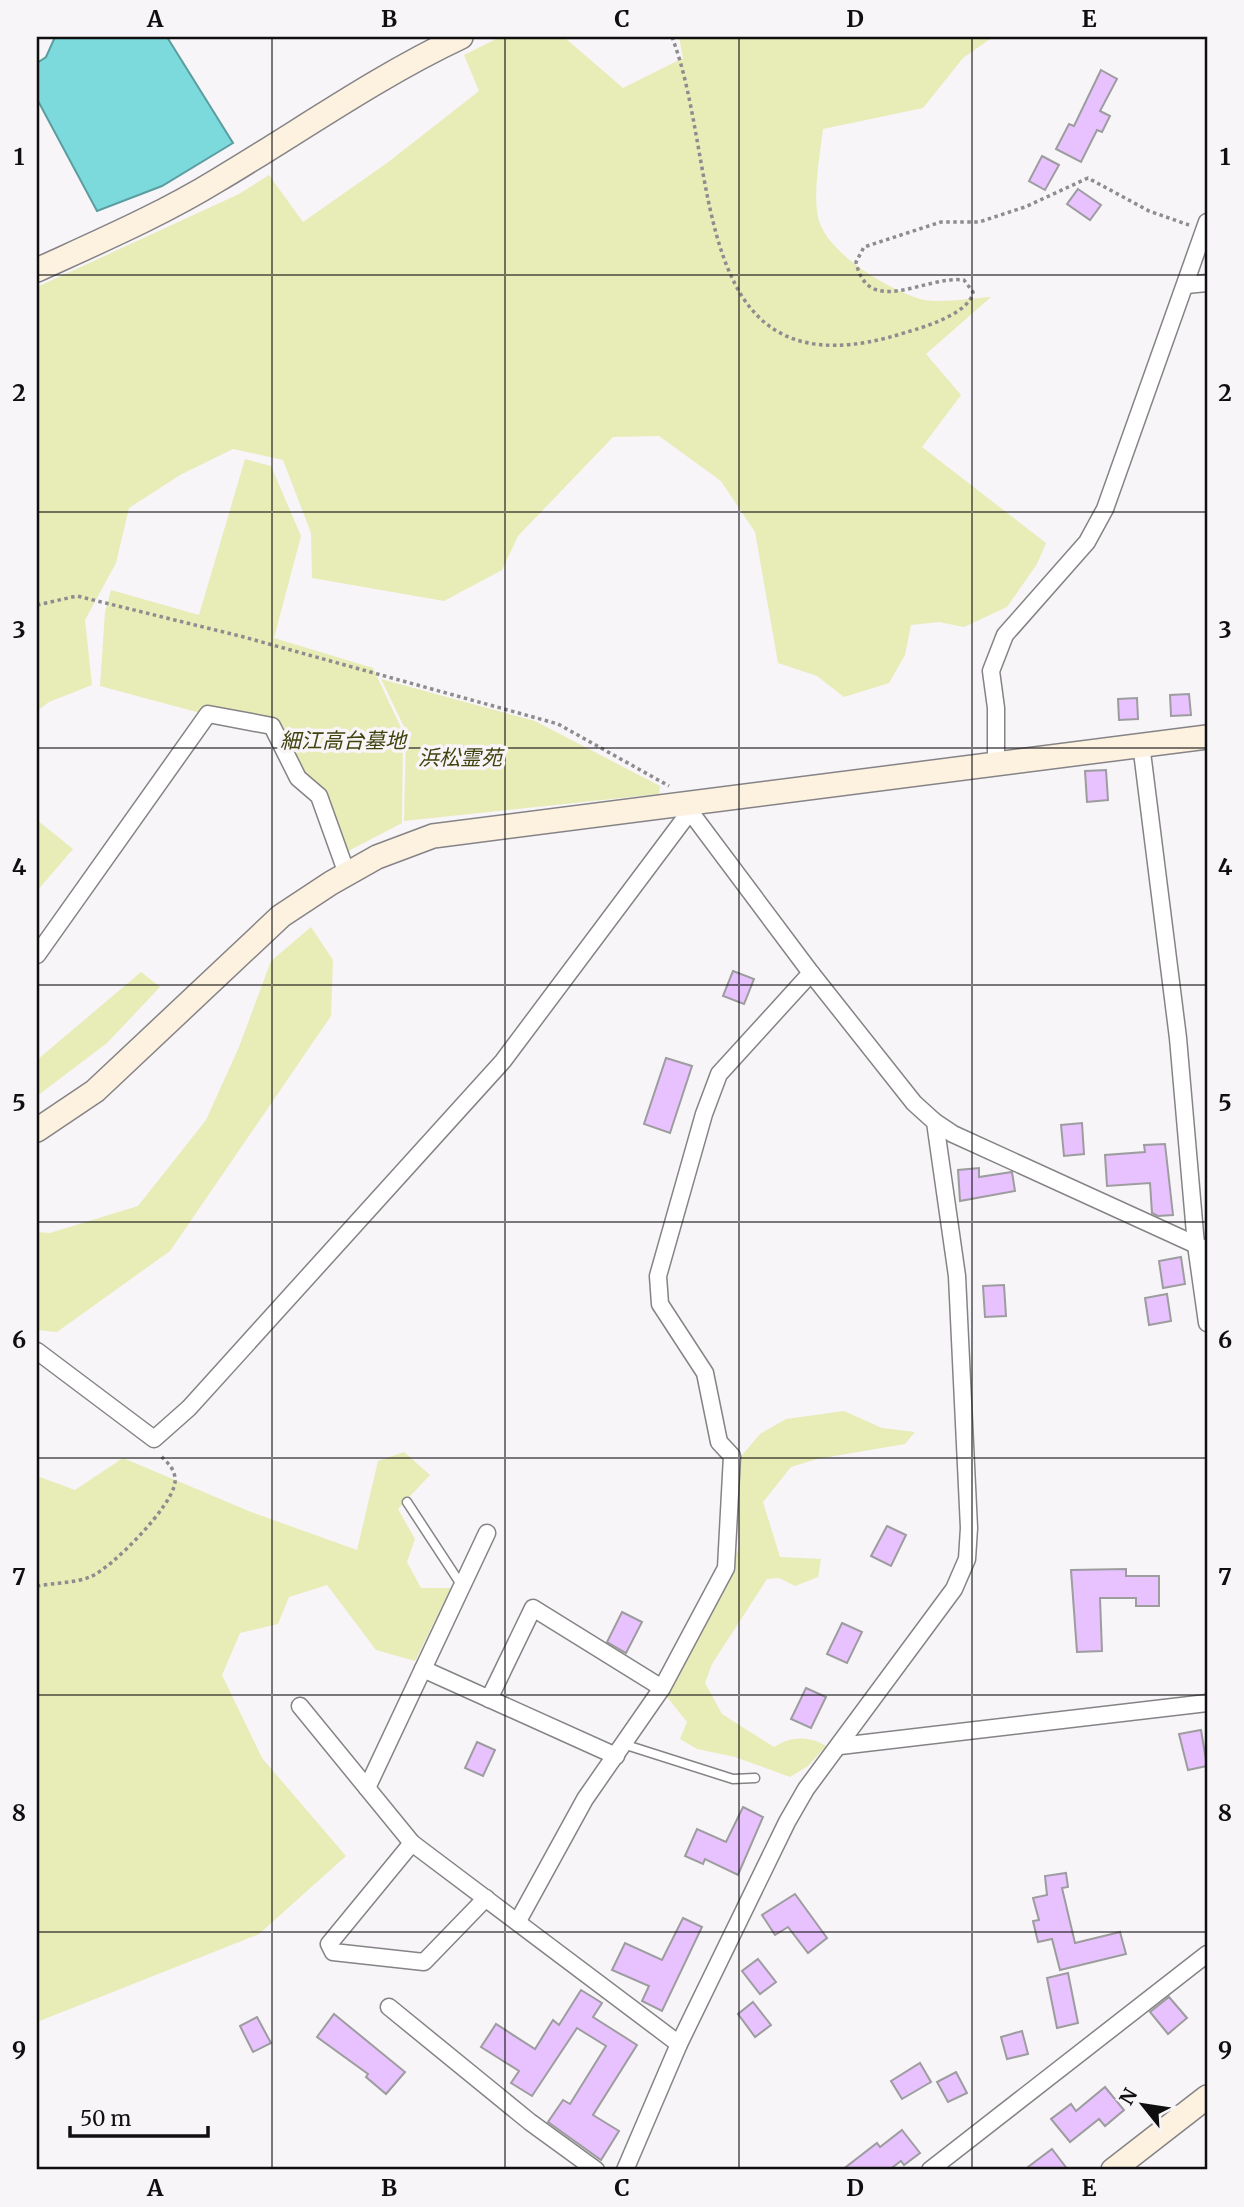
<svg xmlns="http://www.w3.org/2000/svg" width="1244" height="2207" viewBox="0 0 1244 2207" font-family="Merriweather,'Noto Sans JP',serif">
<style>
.green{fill:#e8ecb7}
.water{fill:#7cdadd;stroke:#5c9da0;stroke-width:2}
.building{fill:#e8c2fe;stroke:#9d9c9e;stroke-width:2}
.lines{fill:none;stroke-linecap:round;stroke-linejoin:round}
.lane-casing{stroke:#858386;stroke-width:11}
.street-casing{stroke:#858386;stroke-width:19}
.secondary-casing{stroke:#858386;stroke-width:26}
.path{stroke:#8d8c8e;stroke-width:3.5;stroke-dasharray:3.5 3.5;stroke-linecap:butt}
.lane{stroke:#fff;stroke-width:8}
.street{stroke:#fff;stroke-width:16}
.secondary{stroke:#fdf1e0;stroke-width:23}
.grid{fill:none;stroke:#100f10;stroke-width:2;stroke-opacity:0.55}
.labels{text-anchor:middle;stroke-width:7;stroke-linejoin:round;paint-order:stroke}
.park-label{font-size:21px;font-style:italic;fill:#41430f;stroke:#f7f5f8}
.neatline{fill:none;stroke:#100f10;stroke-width:2.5}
.grid-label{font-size:23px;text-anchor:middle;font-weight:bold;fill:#100f10}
</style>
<rect width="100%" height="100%" fill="#f7f5f8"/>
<g class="green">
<path d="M500,37H564L623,88L683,58L679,37H993L963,58L923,108L823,129C820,154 812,198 819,221C830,255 888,289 920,299C937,304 972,298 991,297L926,354L961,395L922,447L1046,543L1037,564L1007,607L964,627L939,622L911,625L905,655L889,683L844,697L817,676L778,663L755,532L721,481L659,436L613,437L518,536L502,570L444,601L312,578L311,533L283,460L233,449L180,475L129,508L116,563L85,620L92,685L49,702L37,711V287L239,194L269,175L303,222L387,163L479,91L464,55Z"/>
<path d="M245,459L271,466L301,536L274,638L373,668L403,732L402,823L333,859L315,795L278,734L100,686L105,612L111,590L199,615Z"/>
<path d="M381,679L535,721L660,786L659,794L404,821L406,731Z"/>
<path d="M37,820L73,849L37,891Z"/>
<path d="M311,927L333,960L331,1016L170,1251L57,1332L37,1330V1232L50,1233L138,1206L206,1120L239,1047L271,961Z"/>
<path d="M141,972L160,987L107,1043L37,1096V1060Z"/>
<path d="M844,1411L882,1428L915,1432L905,1444L817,1459L791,1467L763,1502L780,1557L821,1559L818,1577L795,1586L779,1578L767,1579L712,1664L705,1683L722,1714L774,1747C791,1736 810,1736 826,1746L808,1766L790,1777L735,1757L697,1749L680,1739L687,1722L663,1692L739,1549L738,1460L760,1434L786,1419Z"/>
<path d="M404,1452L430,1475L398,1509L415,1539L407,1562L421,1588H451L415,1661L376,1650L327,1585L289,1597L278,1624L240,1633L222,1675L262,1758L346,1856L259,1934L37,2022V1476L75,1490L123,1458L251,1512L357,1550L378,1461Z"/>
</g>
<path class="water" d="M55,37H167L233,143L162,186L97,211L37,99V63L46,57Z"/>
<g class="building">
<path d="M1101,70L1117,79L1100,111L1110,116L1102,132L1097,130L1081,162L1056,149L1069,124L1074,126Z"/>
<path d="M1042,156L1059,165L1045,190L1029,181Z"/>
<path d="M1078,189L1101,205L1090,220L1067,204Z"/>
<path d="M1189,694L1191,715L1171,716L1170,695Z"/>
<path d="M1137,698L1138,719L1119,720L1118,699Z"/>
<path d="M1106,770L1108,800L1087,802L1085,771Z"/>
<path d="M733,971L754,979L744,1004L723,996Z"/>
<path d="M666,1058L692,1066L670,1133L644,1124Z"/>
<path d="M1082,1123L1084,1154L1064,1156L1061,1125Z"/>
<path d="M1165,1144L1173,1215L1158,1216L1152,1213L1150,1183L1107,1186L1105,1155L1145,1152L1144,1145Z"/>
<path d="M979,1168V1177L1012,1172L1015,1191L960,1201L958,1170Z"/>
<path d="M1181,1257L1185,1284L1163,1288L1159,1261Z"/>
<path d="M1004,1285L1006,1316L985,1317L983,1286Z"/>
<path d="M1167,1294L1171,1321L1149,1325L1145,1298Z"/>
<path d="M887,1526L906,1535L891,1566L871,1556Z"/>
<path d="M1126,1569V1576H1159V1606H1136V1598H1100L1102,1651L1077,1652L1071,1570Z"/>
<path d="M622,1612L642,1622L626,1653L607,1642Z"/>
<path d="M842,1623L862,1632L847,1663L827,1654Z"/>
<path d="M806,1688L826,1697L811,1728L791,1719Z"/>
<path d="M1201,1730L1207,1766L1188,1770L1179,1734Z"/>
<path d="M477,1742L495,1750L483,1776L465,1768Z"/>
<path d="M743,1807L763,1817L738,1875L705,1859L703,1864L685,1856L697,1829L726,1842Z"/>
<path d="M1066,1873L1068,1887L1062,1888L1075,1943L1120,1932L1126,1954L1060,1970L1052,1939L1038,1942L1033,1921L1039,1920L1033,1898L1047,1895L1045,1876Z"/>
<path d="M795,1894L827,1938L808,1953L788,1927L775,1935L762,1915Z"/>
<path d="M683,1918L702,1927L662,2011L642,2001L649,1986L612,1970L625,1943L662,1960Z"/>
<path d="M758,1959L776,1982L760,1994L742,1971Z"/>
<path d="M1068,1973L1078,2023L1057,2028L1047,1978Z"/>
<path d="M581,1990L602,2003L593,2017L637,2045L593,2115L619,2131L601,2160L548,2122L563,2100L570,2104L606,2046L577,2028L532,2096L511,2083L519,2071L481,2047L496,2024L535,2049L553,2020L559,2025Z"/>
<path d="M1169,1997L1187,2018L1168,2034L1150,2012Z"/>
<path d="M753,2002L771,2025L755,2037L738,2014Z"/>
<path d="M334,2014L405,2072L386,2094L366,2077L368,2074L317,2037Z"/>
<path d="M257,2017L271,2043L253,2052L240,2026Z"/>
<path d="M1022,2031L1028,2054L1007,2059L1001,2037Z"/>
<path d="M920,2063L931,2082L902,2099L891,2081Z"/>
<path d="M956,2072L967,2093L948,2102L937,2082Z"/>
<path d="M1105,2087L1124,2110L1105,2126L1099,2119L1070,2142L1051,2119L1071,2104L1076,2111Z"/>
<path d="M902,2130L920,2153L904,2165L901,2161L889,2170H842L877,2143L880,2147Z"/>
<path d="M1052,2149L1068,2170H1024Z"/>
</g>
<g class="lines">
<g class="lane-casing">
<g id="lane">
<path d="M407,1502L462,1586"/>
<path d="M623,1744L733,1779L755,1778"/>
</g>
</g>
<g class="street-casing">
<g id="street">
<path d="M1186,285L1207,283"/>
<path d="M1141,744L1178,1038L1196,1245L1207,1323"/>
<path d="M996,763V708L991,671L1005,635L1087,542L1105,509L1207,222"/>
<path d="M37,955L208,714L272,726L298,778L319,796L347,874"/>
<path d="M935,1122L953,1134L1205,1249"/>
<path d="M37,1351L154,1439L189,1408L503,1061L685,818L683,802"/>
<path d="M423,1669L616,1756"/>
<path d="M489,1699L533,1608L662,1688"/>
<path d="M300,1706L412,1843L679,2044"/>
<path d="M840,1746L1207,1703"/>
<path d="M367,1788L487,1533"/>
<path d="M412,1843L329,1944L333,1952L424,1962L486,1898"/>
<path d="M518,1921L585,1799L662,1688L726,1568L732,1456L719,1442L705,1373L660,1304L658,1276L704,1114L719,1074L811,973"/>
<path d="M389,2007L530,2122L596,2170"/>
<path d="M625,2170L679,2044L787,1822L806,1789L954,1589L967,1559L969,1528L957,1276L935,1122L914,1103L811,973L683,802"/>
<path d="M930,2170L1207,1954"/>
</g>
</g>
<g class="secondary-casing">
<g id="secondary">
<path d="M37,270C98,242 161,215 218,180C299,132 376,77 461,37"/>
<path d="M37,1130L95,1091L281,916L331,883L377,857L433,836L1207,737"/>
<path d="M1113,2170L1207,2097"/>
</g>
</g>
<g class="path">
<path d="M672,37C722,167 684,404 907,332C925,327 970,313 973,292L964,280C925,275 868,319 856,262L864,247L941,222H979L1025,207L1088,178L1149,211L1189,225"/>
<path d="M37,605L77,596L240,636L515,712L558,724L669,786"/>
<path d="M37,1586C53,1583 75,1583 90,1577C112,1568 173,1506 175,1482C176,1470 168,1463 160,1455"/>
</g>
<use href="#lane" class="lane"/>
<use href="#street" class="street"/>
<use href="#secondary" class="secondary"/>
</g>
<path class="grid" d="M272,37V2170M505,37V2170M739,37V2170M972,37V2170M37,275H1207M37,512H1207M37,748H1207M37,985H1207M37,1222H1207M37,1458H1207M37,1695H1207M37,1932H1207"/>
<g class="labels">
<g class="park-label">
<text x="343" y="748">細江高台墓地</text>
<text x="460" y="765">浜松霊苑</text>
</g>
</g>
<rect width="1244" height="2207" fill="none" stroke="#f7f5f8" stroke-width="77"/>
<g transform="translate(1143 2105) rotate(300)" stroke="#f7f5f8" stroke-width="5" paint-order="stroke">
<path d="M0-5L12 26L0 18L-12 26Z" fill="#100f10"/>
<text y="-10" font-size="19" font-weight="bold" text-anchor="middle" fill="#100f10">N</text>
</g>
<path d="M70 2126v10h138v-10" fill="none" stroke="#100f10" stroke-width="3.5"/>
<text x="80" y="2126" font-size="21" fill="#100f10" stroke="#f7f5f8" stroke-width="5" paint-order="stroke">50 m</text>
<rect x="38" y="38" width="1168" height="2130" class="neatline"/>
<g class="grid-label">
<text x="155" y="27">A</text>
<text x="389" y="27">B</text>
<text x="622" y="27">C</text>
<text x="855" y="27">D</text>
<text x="1089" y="27">E</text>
<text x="19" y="165">1</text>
<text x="1225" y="165">1</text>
<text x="19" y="401">2</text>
<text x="1225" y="401">2</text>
<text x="19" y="638">3</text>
<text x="1225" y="638">3</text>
<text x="19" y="875">4</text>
<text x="1225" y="875">4</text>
<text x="19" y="1111">5</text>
<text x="1225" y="1111">5</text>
<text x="19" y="1348">6</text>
<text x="1225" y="1348">6</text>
<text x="19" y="1585">7</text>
<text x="1225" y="1585">7</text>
<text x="19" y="1821">8</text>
<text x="1225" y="1821">8</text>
<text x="19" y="2058">9</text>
<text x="1225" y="2058">9</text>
<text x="155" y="2196">A</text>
<text x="389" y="2196">B</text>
<text x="622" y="2196">C</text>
<text x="855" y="2196">D</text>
<text x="1089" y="2196">E</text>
</g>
</svg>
